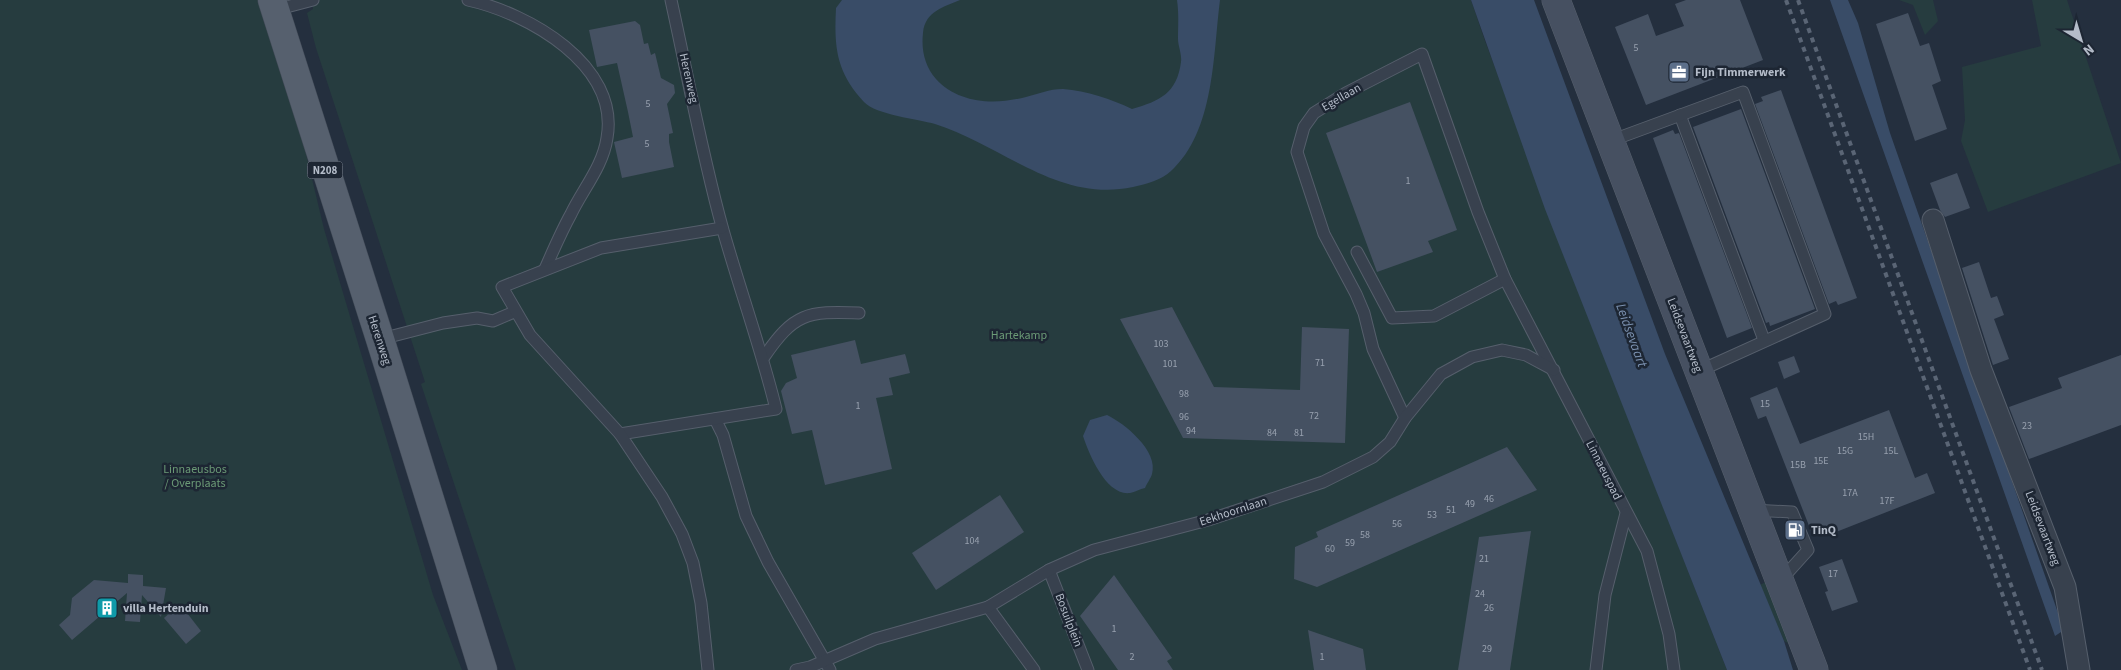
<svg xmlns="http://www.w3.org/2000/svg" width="2121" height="670" viewBox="0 0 2121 670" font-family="'Source Sans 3',sans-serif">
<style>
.green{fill:#263c3f}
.water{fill:#394c67}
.building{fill:#455162}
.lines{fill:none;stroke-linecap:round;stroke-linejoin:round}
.lane-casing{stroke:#565f6c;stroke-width:13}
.street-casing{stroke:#565f6c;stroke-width:23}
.secondary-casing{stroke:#565f6c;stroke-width:29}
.primary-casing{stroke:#414a57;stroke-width:29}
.lane{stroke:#38414e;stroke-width:11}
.street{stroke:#38414e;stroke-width:21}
.secondary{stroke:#465061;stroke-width:28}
.primary{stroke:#56606e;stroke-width:28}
.rail{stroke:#5a6575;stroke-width:4;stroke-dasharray:5 5;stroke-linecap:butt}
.labels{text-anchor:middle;stroke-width:5;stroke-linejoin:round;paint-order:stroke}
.number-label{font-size:10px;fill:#98a1af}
.shield{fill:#1d2633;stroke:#878f9c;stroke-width:1}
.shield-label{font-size:11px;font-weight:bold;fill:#b4bcc9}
.poi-label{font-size:12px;font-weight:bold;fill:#b4bcc9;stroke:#1d2633;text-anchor:start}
.street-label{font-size:12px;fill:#b4bcc9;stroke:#1d2633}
.park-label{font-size:12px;fill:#6b9a76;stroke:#1d2633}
.water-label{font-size:14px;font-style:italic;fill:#7c92b1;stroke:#1d2633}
</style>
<rect width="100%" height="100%" fill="#242f3e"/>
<g class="green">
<path d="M0,0H260L291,91L324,229L433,595L462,670H0Z"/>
<path d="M312,0H1471L1485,41L1592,326L1727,670H516L421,384L425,382L316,48L307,13L313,9Z"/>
<path d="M1899,0H1933L1938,21L1925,35L1913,5Z"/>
<path d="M2032,0H2067L2121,163L1988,212L1961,141L1965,120L1962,67L2041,46Z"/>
<path d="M1769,580L1794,646L1784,641L1760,585Z"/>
</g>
<g class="water">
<path d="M842,0H960C944,7 925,11 923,33C921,50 925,67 936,79C959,104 995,105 1026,97C1038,94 1049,89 1063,89C1087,91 1111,99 1132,109C1160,101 1177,93 1181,62C1182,54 1178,46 1178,39C1178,25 1179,14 1177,0H1220C1213,54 1215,131 1171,171C1161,180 1147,184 1133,187C1058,203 1002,145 935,124C918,119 876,115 864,102C836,72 834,47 836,8Z"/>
<path d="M1471,0H1534L1665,354L1784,641L1793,670H1727L1545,209Z"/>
<path d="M1830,0H1848L1858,23L1890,133L2064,630L2055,636Z"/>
<path d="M1107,415C1124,423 1159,451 1152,474C1151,478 1147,483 1145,488C1140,489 1135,492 1130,493C1106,496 1089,454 1083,436L1090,420Z"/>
</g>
<g class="building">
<path d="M1686,0H1740L1763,60L1646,105L1615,27L1648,14L1656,36L1684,26L1675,4Z"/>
<path d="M1908,13L1920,46L1929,43L1941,81L1932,85L1947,129L1915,141L1876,24Z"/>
<path d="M635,21L640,25L644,44L648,43L651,55L655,53L661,78L674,85L675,93L667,104L673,133L669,134V142L674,167L622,178L614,142L633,137L628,112L617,63L597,67L589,30Z"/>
<path d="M1781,90L1857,298L1838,305L1836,301L1829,304L1755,104L1763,101L1761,97Z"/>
<path d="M1410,102L1457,230L1428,241L1433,252L1377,272L1326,133Z"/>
<path d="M1741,109L1815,309L1770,326L1769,322L1766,323L1693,127Z"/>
<path d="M1673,130L1675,134L1679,133L1752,328L1727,338L1653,138Z"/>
<path d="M1957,173L1970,208L1945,217L1940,210L1930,183Z"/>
<path d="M1979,262L1991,298L1997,296L2004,315L1994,319L2009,359L1993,365L1962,268Z"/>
<path d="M1172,307L1214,387L1300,390L1302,327L1349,329L1345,443L1183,438L1120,319Z"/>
<path d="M855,340L861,364L905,354L906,357L910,373L889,378L893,395L876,398L892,469L825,485L812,430L792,434L781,391L786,383L797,378L791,355Z"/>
<path d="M2121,355V425L2029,459L2009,407L2062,388L2058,378Z"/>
<path d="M1794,356L1800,372L1784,379L1778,362Z"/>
<path d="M1777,387L1800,444L1889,410L1915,478L1927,473L1935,493L1831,534L1830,530L1813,536L1766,416L1758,419L1750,398Z"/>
<path d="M1507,447L1537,490L1317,587L1294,579L1295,547L1318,537L1316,532Z"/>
<path d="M1000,495L1024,532L936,590L912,553Z"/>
<path d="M1531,531L1510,670H1458L1479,537Z"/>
<path d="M1842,559L1858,602L1832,611L1825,592L1828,591L1819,567Z"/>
<path d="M128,574L143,575V586L166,588L161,617L142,595L140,622L125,621L127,593L72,640L59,625L70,615L72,598L94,580L128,583Z"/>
<path d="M1114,575L1172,658L1167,661L1173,670H1118L1080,616Z"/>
<path d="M180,604L201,631L186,644L164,618Z"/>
<path d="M1308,630L1363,649L1366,670H1314Z"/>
</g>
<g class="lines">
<g class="lane-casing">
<g id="lane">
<path d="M468,0C528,13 620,65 607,138C603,166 583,189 571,214C561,232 553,251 545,269"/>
<path d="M275,10L313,0"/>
<path d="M1680,115L1764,340"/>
<path d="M1610,141L1743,92L1825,314L1699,371"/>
<path d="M1357,252L1392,318L1434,316L1505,279"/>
<path d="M381,339L443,323L477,318L493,321L514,312"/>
<path d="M764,357C794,313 807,311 859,313"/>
<path d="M1405,418L1373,349L1364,313L1356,294L1324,234L1297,152L1304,127L1314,113L1346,93L1422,54L1478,212L1505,279L1647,551L1669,634L1674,670"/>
<path d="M715,419L723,435L746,516L768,562L830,670"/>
<path d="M620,434L776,409C761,348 740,290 723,230C702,155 688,77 671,0"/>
<path d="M1752,510L1792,512L1808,550L1781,580"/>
<path d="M1049,570L1088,670"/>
<path d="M988,607L1034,670"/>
<path d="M708,670L701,603L693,563L682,534L662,497L620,434L530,335L502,287L601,248L722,228"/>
<path d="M796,670L810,667L875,639L988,607L1049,570L1094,550L1208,520L1323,482L1373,457L1390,442L1405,418L1441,374L1472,357L1502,350L1526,355L1554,370"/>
<path d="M1596,670L1605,595L1626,513"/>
</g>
</g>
<g class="street-casing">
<path id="street" d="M1933,220L1981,370L2065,587L2079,670"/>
</g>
<g class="secondary-casing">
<path id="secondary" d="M1556,0L1814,670"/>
</g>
<g class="primary-casing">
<path id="primary" d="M272,0L380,339L483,670"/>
</g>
<use href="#lane" class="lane"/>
<use href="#street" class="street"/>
<use href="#secondary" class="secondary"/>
<use href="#primary" class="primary"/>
<g class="rail">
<path d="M1786,0L2030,670"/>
<path d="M1798,0L2042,670"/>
</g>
</g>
<defs>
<g id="office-square" transform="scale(1.125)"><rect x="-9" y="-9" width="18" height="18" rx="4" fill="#5c6f8a" stroke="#1d2633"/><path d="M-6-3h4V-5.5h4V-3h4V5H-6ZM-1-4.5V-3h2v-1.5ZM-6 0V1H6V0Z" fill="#fff"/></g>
<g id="fuel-square" transform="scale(1.125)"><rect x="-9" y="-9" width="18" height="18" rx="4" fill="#5c6f8a" stroke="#1d2633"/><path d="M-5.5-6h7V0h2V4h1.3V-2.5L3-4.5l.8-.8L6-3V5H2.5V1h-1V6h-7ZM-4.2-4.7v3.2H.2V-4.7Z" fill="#fff"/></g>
<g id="building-square" transform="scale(1.125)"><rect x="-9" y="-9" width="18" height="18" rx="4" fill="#0f9aa8" stroke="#1d2633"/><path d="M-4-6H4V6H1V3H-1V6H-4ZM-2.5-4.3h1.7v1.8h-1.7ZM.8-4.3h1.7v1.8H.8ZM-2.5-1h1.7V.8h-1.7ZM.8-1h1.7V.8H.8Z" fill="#fff"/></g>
</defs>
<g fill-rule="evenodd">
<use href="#office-square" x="1679" y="72"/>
<use href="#fuel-square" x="1795" y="530"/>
<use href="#building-square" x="107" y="608"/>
</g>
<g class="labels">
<g class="number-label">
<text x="1636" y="51">5</text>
<text x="648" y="107">5</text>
<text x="647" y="147">5</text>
<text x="1408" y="184">1</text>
<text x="1161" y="347">103</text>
<text x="1320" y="366">71</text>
<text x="1170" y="367">101</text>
<text x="1184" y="397">98</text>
<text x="1765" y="407">15</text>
<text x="858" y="409">1</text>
<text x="1314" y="419">72</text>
<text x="1184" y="420">96</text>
<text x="2027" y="429">23</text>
<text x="1191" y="434">94</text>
<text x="1272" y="436">84</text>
<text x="1299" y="436">81</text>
<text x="1866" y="440">15H</text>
<text x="1845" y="454">15G</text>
<text x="1891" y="454">15L</text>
<text x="1821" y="464">15E</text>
<text x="1798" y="468">15B</text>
<text x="1850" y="496">17A</text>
<text x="1489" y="502">46</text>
<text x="1887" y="504">17F</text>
<text x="1470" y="507">49</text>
<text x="1451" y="513">51</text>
<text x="1432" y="518">53</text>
<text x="1397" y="527">56</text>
<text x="1365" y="538">58</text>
<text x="972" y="544">104</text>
<text x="1350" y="546">59</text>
<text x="1330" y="552">60</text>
<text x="1484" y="562">21</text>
<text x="1833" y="577">17</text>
<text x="1480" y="597">24</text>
<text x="1489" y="611">26</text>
<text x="1114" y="632">1</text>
<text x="1487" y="652">29</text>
<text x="1132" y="660">2</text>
<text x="1322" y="660">1</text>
</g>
<rect class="shield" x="307.5" y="161.5" width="35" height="17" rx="4"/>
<g class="shield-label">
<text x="325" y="174">N208</text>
</g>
<g class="poi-label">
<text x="1695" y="76">Fijn Timmerwerk</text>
<text x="1811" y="534">TinQ</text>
<text x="123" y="612">villa Hertenduin</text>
</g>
<g class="street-label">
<text transform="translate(689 78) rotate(77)" y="4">Herenweg</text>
<text transform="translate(1341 97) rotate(-30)" y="4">Egellaan</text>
<text transform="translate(1685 335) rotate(69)" y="4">Leidsevaartweg</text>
<text transform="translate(380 340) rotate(72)" y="4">Herenweg</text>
<text transform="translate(1604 470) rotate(63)" y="4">Linnaeuspad</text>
<text transform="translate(1233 511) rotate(-18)" y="4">Eekhoornlaan</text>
<text transform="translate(2043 528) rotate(69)" y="4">Leidsevaartweg</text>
<text transform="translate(1069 620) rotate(69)" y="4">Bosuilplein</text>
</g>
<g class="park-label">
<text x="1019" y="339">Hartekamp</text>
<text x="195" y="473">Linnaeusbos<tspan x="195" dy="14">/ Overplaats</tspan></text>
</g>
<g class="water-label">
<text transform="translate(1632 335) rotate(70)" y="5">Leidsevaart</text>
</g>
</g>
<g transform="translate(2081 40) rotate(142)" stroke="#1d2633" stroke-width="4" paint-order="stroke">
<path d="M0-4L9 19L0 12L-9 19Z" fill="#b4bcc9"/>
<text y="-8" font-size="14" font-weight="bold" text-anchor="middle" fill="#b4bcc9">N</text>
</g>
</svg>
